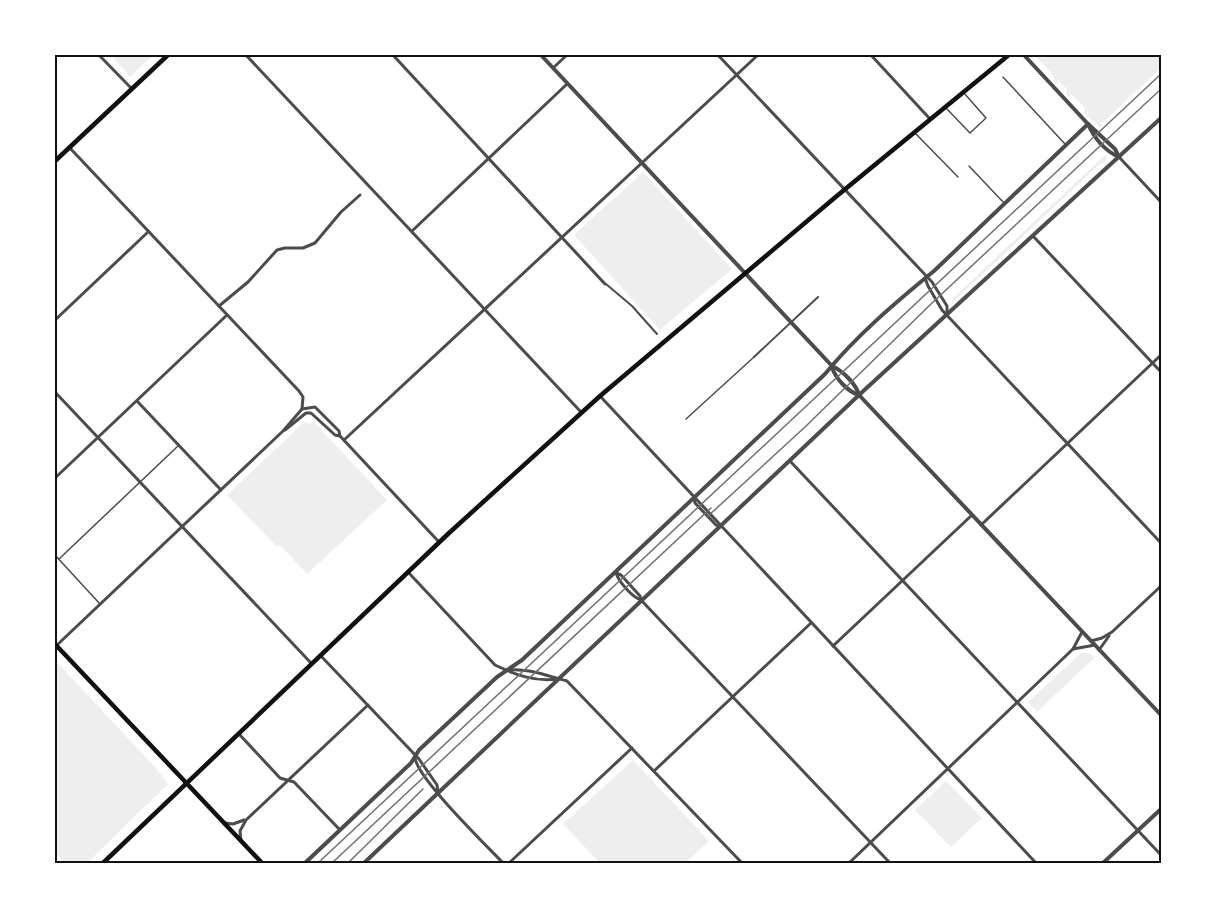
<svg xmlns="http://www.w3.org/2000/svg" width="1215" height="917" viewBox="0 0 1215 917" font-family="'IBM Plex Sans',sans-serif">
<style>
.green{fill:#eee}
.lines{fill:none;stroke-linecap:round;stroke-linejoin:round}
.service{stroke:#4c4c4c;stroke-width:1.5}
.pedestrian{stroke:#4c4c4c;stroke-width:2}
.minor{stroke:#4c4c4c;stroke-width:3}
.tertiary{stroke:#4c4c4c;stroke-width:4}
.secondary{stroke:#111;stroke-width:4.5}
.primary{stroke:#111;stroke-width:4.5}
.rail{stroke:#707070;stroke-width:1.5}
.neatline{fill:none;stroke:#111;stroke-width:2}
</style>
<rect width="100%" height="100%" fill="#fff"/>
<g class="green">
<path d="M110,54H154L130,77Z"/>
<path d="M1029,54H1161V68L1101,124L1102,126L1100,128L1084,113L1085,108L1071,94L1069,97L1066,94L1067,89L1058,80L1057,84L1053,81L1054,76L1035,56L1032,58Z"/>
<path d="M1105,155L1107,158L1104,163H1101L953,302L952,299Z"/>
<path d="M643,172L732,269L660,330L574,235Z"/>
<path d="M304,422L309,424L314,422L387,500L307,574L280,545L277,547L227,495Z"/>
<path d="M1082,652L1091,654L1094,658L1037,712L1028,702Z"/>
<path d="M54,659L155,767L168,784L87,863H65L54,852Z"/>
<path d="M633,760L709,841L685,863H600L563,824Z"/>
<path d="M946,781L982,818L951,847L915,810Z"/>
</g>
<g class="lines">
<g class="service">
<path d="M1003,77L1065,144"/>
<path d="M946,108L970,133L986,118L964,93"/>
<path d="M915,133L958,177"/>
<path d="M969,166L1004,203"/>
<path d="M686,419L754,357"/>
<path d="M54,554L100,604"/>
<path d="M59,559L178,446"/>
</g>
<g class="pedestrian">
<path d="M606,284L632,306L657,334"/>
<path d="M754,357L818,297"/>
</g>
<g class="minor">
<path d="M98,54L132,89"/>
<path d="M245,54L581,412"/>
<path d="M392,54L605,284"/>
<path d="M717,54L932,282L947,306V314"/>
<path d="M870,54L930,119"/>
<path d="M553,68L568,54"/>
<path d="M69,147L299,391L303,397L302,409"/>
<path d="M1119,157L1161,202"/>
<path d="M412,231L567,84"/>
<path d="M1033,236L1161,372"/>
<path d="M925,278L928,286L942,310L1161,543"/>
<path d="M219,306L248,282L277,250L285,248H303L315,243L341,212L360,195"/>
<path d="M54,321L148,232"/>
<path d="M54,391L311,663"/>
<path d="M600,396L1036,863"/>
<path d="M137,401L221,490"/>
<path d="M285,430L306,413H311L335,435L340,436"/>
<path d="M344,440L759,54"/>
<path d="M790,461L1161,855"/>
<path d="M54,479L227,315"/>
<path d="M694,498L695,503L716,525L720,526"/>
<path d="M981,525L1161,355"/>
<path d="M408,572L495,665C516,675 534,682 558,679"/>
<path d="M616,573L621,575L640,596L641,600L890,863"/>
<path d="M616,573C619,582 632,597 641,600"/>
<path d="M1091,641L1102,638L1112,632L1161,586"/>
<path d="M57,645L283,431L302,409L315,407L339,431L340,436L439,542"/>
<path d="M833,646L972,515"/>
<path d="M1073,649L1095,645"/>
<path d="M1099,650L1109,636"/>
<path d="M320,655L419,759L437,785L438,793"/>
<path d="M508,670C529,668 547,676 567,681L742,863"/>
<path d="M239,734L280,778L294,782L340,830"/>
<path d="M415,758C418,779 485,844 503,863"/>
<path d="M654,771L811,623"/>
<path d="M225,823L233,824L244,820"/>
<path d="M241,841L240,831L246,820L368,705"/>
<path d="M509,863L632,748"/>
<path d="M849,863L1073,649L1082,632"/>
</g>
<g class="tertiary">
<path d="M540,54L832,366C843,371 856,384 859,395L1161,715"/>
<path d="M1023,54L1088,124L1115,149L1119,157"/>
<path d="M1088,124C1094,138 1105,151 1119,157"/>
<path d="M832,367C835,378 848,392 859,395"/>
<path d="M305,863L411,763L419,750L497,677L522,660L825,374C856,336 896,302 934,271L1088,124"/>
<path d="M364,863L859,395L1161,118"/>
<path d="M1103,863L1161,809"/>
</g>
<g class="secondary">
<path d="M54,162L169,54"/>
<path d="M103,863L449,533L600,396L838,195L1010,54"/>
</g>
<path class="primary" d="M54,643L262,863"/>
<g class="rail">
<path d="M707,517L805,427L931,304L1161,89"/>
<path d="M318,863L1161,74"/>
<path d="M332,863L711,508"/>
<path d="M348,863L423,789"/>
</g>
</g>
<rect width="1215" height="917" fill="none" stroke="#ffffff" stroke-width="111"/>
<rect x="56" y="56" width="1104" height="806" class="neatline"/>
</svg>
